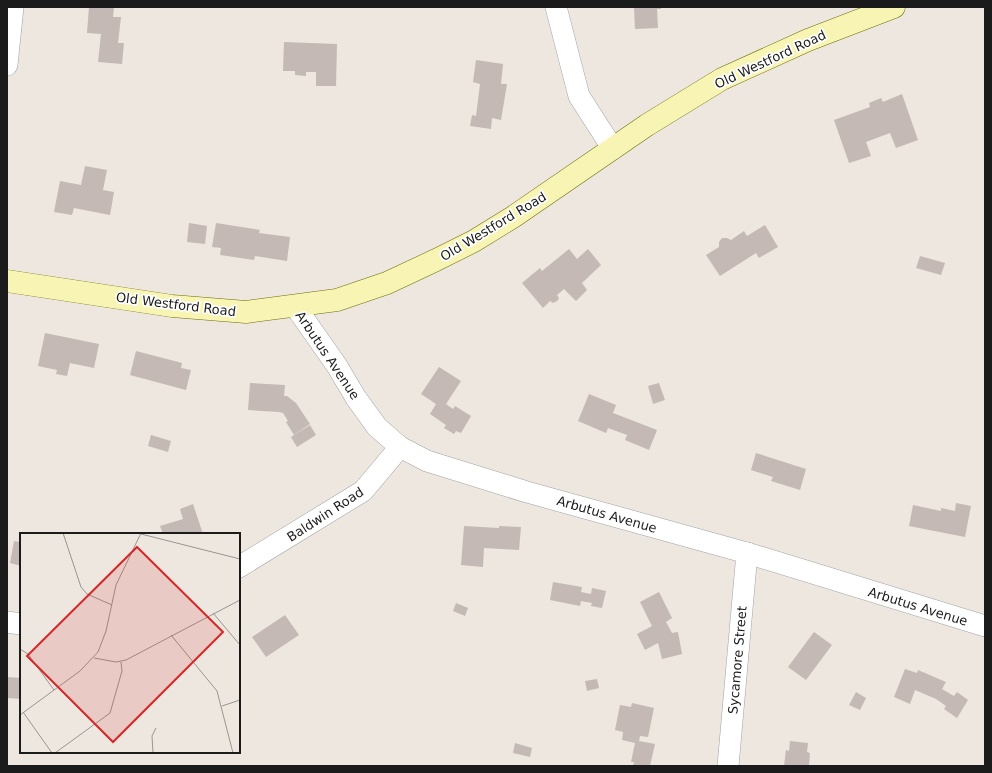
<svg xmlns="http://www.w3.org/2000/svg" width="992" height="773" viewBox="0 0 992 773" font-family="'DejaVu Sans',sans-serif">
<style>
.building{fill:#c4b9b4}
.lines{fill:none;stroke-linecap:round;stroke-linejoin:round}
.street-casing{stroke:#a2a2a2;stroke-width:22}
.secondary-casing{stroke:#6e6e05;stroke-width:23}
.street{stroke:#fff;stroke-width:21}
.secondary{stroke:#f8f4b3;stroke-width:22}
.labels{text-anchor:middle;stroke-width:3.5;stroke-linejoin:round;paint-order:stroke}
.street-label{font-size:13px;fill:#1b1b1b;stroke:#fff}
.inset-road{fill:none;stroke:#999591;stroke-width:1}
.view{fill:#d62828;fill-opacity:0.15;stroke:#d62828;stroke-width:2}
.inset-edge{fill:none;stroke:#1b1b1b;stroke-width:2}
</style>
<rect width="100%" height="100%" fill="#ede7e0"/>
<g class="building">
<path d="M89,7H114L113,17H121L118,43H124L122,64L98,62L101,34L87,33Z"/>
<path d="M634,7H661V9H657L658,28L635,29Z"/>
<path d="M284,42L337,44L336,86H316V72H306V76L295,75V71H283Z"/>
<path d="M476,60L503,64L501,84H507L501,120L492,118L491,129L470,126L472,115L476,116L480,84L473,82Z"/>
<path d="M902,94L918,140L896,148L890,133L866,142L871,156L849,163L834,120L870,107L869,103L881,98L883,102Z"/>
<path d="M85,166L107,170L103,190L114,192L110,215L74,208L72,215L54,212L60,181L81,185Z"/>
<path d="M189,223L207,226L205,244L187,242Z"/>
<path d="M216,223L260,230L259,233L290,237L287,261L255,256L254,260L220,255L221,248L212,247Z"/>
<path d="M765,225L778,247L759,258L756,253L720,276L706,255L719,247V242L722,238H727L731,240L744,231L747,236Z"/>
<path d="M569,249L577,259L588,249L601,265L582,283L587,290L576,301L564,289L557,295L559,298L557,301L553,303L550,301L543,308L522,283L540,268L542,271Z"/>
<path d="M920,256L945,263L941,275L916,268Z"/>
<path d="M45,333L99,344L94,368L70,363L67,376L56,374L57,370L38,366Z"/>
<path d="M136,351L182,363L181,368L191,370L186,390L130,375Z"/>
<path d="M439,367L461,381L446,404L453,409L455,406L471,416L461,433L456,431L454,434L444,428L446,425L430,414L436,404L421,394Z"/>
<path d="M250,383L285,385L284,396H287L296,403L310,424L294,435L286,422L288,421L283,413L279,412L248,410Z"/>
<path d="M659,383L665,400L653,404L648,386Z"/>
<path d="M589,394L616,405L613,413L657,430L649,450L625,440L627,435L608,428L606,433L578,421Z"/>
<path d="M310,425L316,435L297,447L291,437Z"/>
<path d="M151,435L171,441L168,452L148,446Z"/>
<path d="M756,453L806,469L800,490L771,481L773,477L751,470Z"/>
<path d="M956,503L971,506L965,537L909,526L913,505L941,511V508L955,511Z"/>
<path d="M193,504L203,534H163L160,526L183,519L180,509Z"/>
<path d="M464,526L499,528V526L521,527L519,550L484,548L483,567L461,565Z"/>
<path d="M14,541L21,542V566L10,563Z"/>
<path d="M553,582L582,587L581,592L591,594L592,588L606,591L602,608L591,606L592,603L581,601L580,606L550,600Z"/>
<path d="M659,592L672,618L666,622L672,633L678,632L682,654L662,659L658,643L645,650L637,634L652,626L640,602Z"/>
<path d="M456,603L468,608L465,616L453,611Z"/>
<path d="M285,615L299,635L266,657L252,637Z"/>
<path d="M814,632L832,645L806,680L788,667Z"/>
<path d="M905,669L917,673L918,670L946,682L942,689L954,696L957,692L968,700L957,718L944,709L946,706L936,699L915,690L910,704L894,697Z"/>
<path d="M7,677L21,678V699L7,698Z"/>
<path d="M597,679L599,688L587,691L585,681Z"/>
<path d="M856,692L866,698L860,710L849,705Z"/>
<path d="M632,703L654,708L648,737L640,736L639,741L655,744L650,766H633L634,762H631L635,743L622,740L623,732L615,730L620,705L631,707Z"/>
<path d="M790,741L808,743L807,752L810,753L809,766H784L786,750L789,751Z"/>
<path d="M515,743L532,748L530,757L513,753Z"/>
</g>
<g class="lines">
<g class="street-casing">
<g id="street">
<path d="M556,7L579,96L613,149"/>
<path d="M7,65L13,7"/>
<path d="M295,306L337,366L356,398L377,427L400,447L427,461L527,492L747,553L985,626"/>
<path d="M239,567L363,491L400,447"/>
<path d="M7,622L21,624"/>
<path d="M728,766L747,553"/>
</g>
</g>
<g class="secondary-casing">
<path id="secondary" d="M7,281L172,306L246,312L337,300L387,283L436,260L474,241L513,217L647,125L722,79L808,40L894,7"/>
</g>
<use href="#street" class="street"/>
<use href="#secondary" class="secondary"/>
</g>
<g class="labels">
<g class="street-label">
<text transform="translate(770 59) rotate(-25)" y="5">Old Westford Road</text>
<text transform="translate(493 226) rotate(-31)" y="5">Old Westford Road</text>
<text transform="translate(176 304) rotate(7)" y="5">Old Westford Road</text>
<text transform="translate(328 355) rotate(56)" y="5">Arbutus Avenue</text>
<text transform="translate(325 514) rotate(-33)" y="5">Baldwin Road</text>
<text transform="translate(607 514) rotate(16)" y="5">Arbutus Avenue</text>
<text transform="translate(918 606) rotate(17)" y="5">Arbutus Avenue</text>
<text transform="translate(737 660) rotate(-85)" y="5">Sycamore Street</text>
</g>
</g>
<g transform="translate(20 533)">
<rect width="220" height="220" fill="#ede7e0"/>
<path class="inset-road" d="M43,0L61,54L67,61L92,72M121,1L220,26M193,80L220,112M151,102L197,158L213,220M0,116L8,121L34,157M74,125L96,129L106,127L220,67M202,173L220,167M3,179L32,220M0,182L60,138L78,119L86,98L96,52L121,0M35,220L90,180L102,138L101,129M133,220L132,203L136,195"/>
<path class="view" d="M117,14L203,99L93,209L7,123Z"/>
<rect width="220" height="220" class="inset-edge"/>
</g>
<rect width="992" height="773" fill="none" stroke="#1b1b1b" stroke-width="16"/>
</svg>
